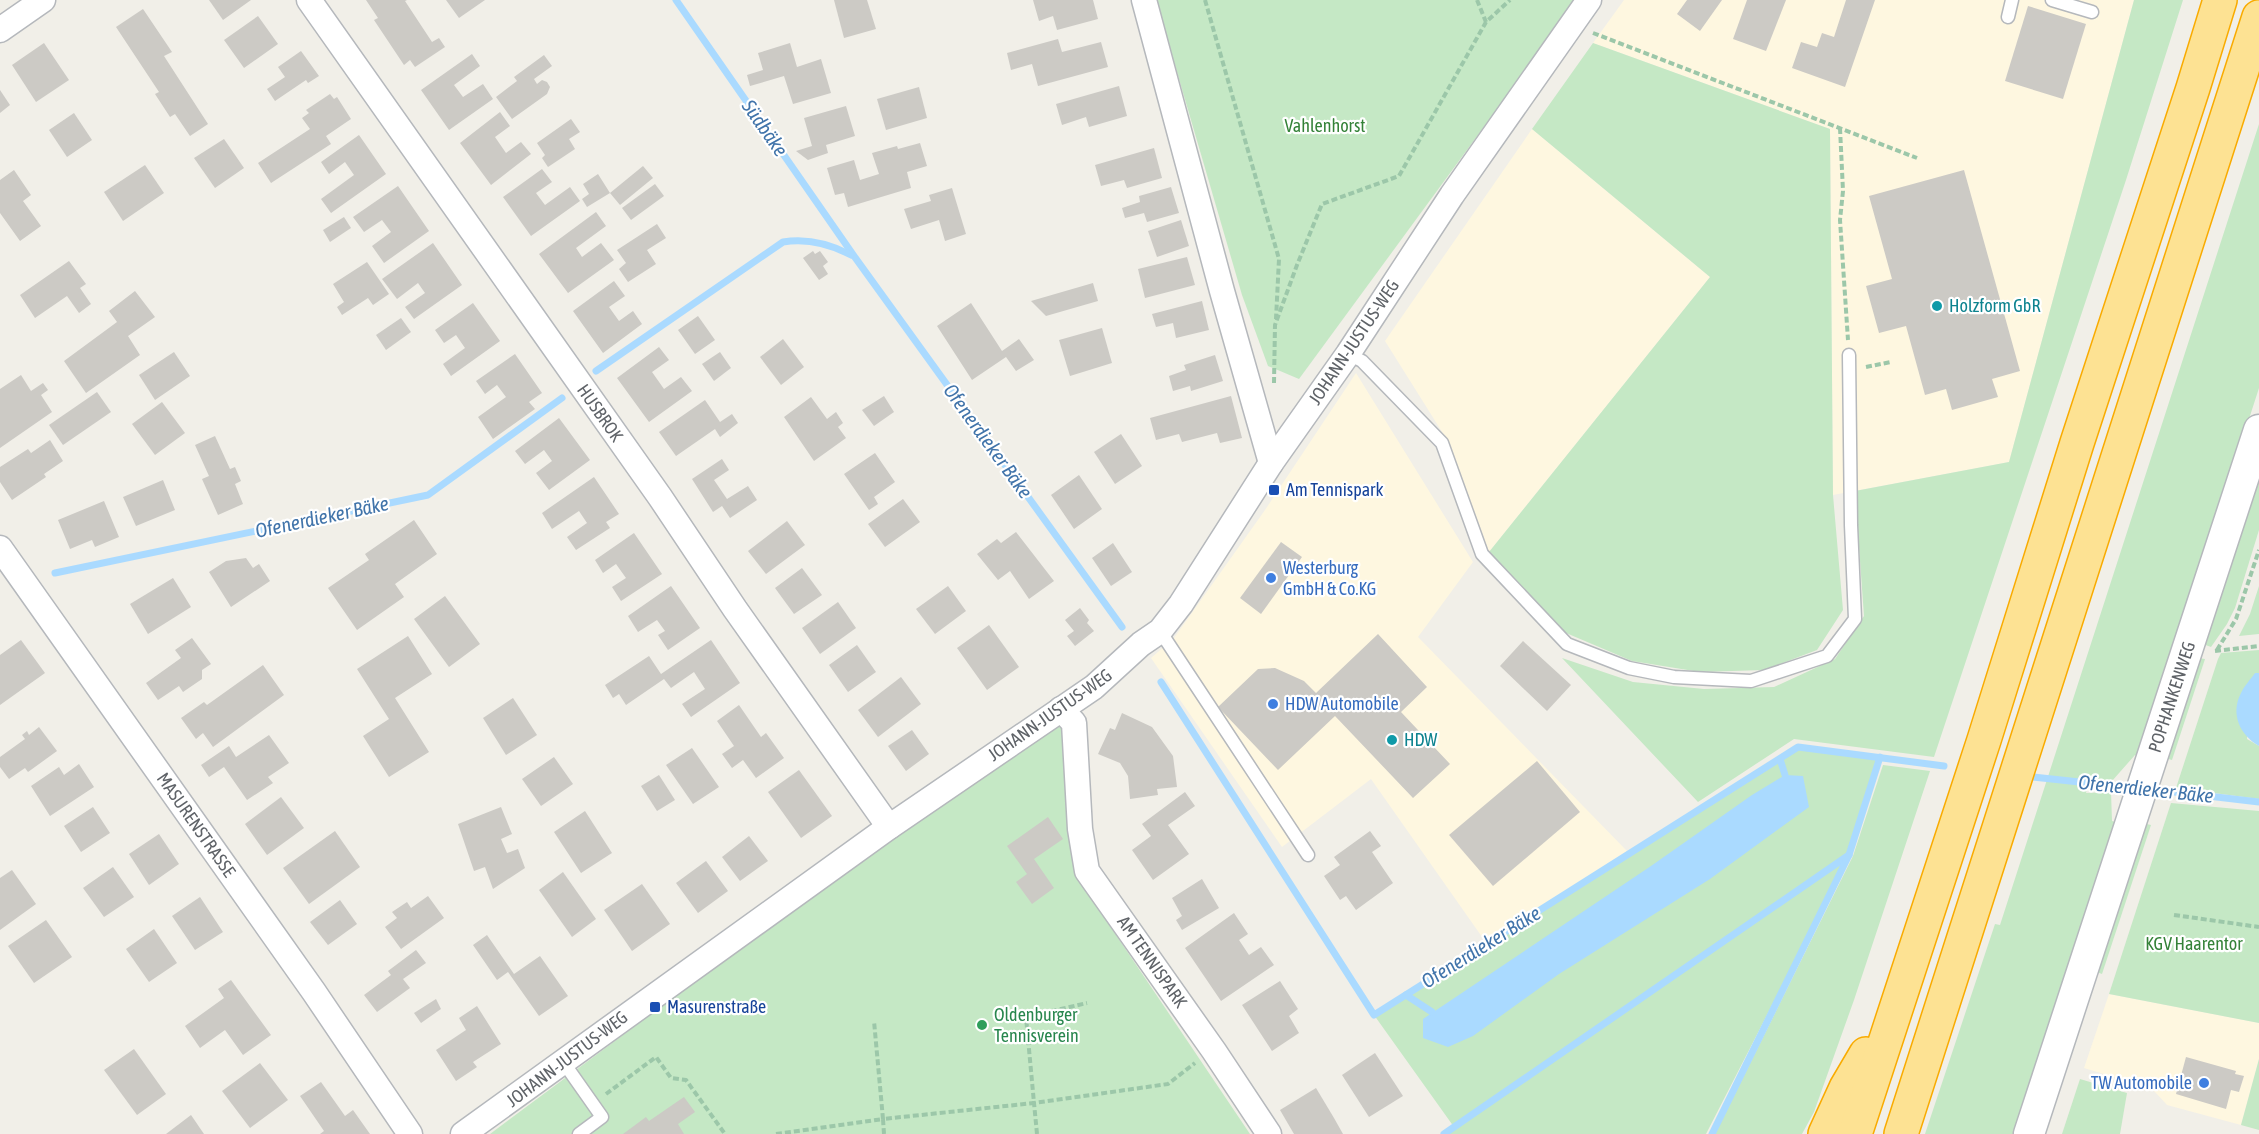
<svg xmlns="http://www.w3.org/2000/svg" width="2259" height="1134" viewBox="0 0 2259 1134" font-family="'Asap Condensed',sans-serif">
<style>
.commercial{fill:#fef7e0}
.green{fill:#c5e8c5}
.water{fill:#aadaff}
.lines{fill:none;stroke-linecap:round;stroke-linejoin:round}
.stream{stroke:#aadaff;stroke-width:7}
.building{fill:#cccac5}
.service-casing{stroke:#b5b8bc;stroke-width:15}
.minor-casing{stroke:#b5b8bc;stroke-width:27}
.tertiary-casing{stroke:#b5b8bc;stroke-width:33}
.motorway-casing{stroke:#f9ab00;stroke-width:36}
.path{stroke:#9cc7a9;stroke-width:4;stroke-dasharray:6 3;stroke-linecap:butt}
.service{stroke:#fff;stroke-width:12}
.minor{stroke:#fff;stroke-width:24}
.tertiary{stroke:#fff;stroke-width:30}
.motorway{stroke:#fde293;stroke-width:33}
.culture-dot{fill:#0f9aa8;stroke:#fff;stroke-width:2}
.transit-dot{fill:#1a4fb4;stroke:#fff;stroke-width:2}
.shop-dot{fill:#3f7fe0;stroke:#fff;stroke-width:2}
.leisure-dot{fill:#2e9e5b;stroke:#fff;stroke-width:2}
.labels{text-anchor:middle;stroke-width:4.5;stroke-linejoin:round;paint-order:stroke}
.park-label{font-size:18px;fill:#348238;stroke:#fff}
.culture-label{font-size:18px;fill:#0d838f;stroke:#fff;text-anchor:start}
.street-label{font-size:18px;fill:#5f6368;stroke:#fff}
.transit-label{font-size:18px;fill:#164399;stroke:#fff;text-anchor:start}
.shop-label{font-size:18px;fill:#366cbe;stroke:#fff;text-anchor:start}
.leisure-label{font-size:18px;fill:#27864d;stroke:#fff;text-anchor:start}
.water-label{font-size:20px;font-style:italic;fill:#4174aa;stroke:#fff}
</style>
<rect width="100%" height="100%" fill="#f1efe8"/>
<g class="commercial">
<path d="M1624,0H2134L2009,462L1833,495L1830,129L1593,43Z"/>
<path d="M1532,129L1710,277L1489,552L1449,443L1385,341Z"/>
<path d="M1356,373L1473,562L1418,637L1627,851L1487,944L1371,779L1282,847L1151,658L1174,638L1265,510Z"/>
<path d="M2109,994L2259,1023V1059L2241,1125L2167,1105L2155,1092L2147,1087L2084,1068Z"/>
</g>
<g class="green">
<path d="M1156,0H1577L1299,379L1268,366L1242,295Z"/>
<path d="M2134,0H2183L2126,180L1934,757L1794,739L1698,802L1562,658L1633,682L1704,689L1774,687L1835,659L1864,616L1855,491L2009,462Z"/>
<path d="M1593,43L1830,129L1833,495L1843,610L1817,650L1764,670L1700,672L1632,661L1559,630L1489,552L1710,277L1532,129Z"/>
<path d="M2259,124V388L2140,756L2135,755L2112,781L2089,783L2086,793L2111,792L2112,821L2119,823L2016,1134H1925L1995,924L2000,925Z"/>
<path d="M2259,469V530L2235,608L2227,624L2211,647L2203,644Z"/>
<path d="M2259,586V634L2239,636L2250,614Z"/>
<path d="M2259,650V673H2255L2247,739L2259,746V799L2176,788L2218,659L2221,653Z"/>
<path d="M2198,658L2205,659L2172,760L2165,758Z"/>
<path d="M1061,709L1075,874L1250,1134H490Z"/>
<path d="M1798,747L1880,757L1849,855L1706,1134H1444L1454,1127L1374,1015Z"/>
<path d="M1883,765L1930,771L1854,1000L1814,1112L1802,1134H1715L1853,856Z"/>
<path d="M2171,803L2259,811V1023L2109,994Z"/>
<path d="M2142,823L2151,825L2102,974L2094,971Z"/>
<path d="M2259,1059V1130L2241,1125Z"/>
<path d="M2080,1079L2127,1093L2120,1134H2062Z"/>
</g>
<g class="water">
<path d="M2255,673H2259V746C2240,735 2230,714 2241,693C2244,686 2251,679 2255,673Z"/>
<path d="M1785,775L1803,776L1809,807L1710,879L1559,974L1473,1036L1448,1047L1423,1038V1019L1651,866L1752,795Z"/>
</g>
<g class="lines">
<g class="stream">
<path d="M676,0L854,256L1122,627"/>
<path d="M596,371L783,242C807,238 830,244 851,255"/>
<path d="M55,573L428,495L562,398"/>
<path d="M1161,682L1374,1015L1798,747L1944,766"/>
<path d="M1780,759L1785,775"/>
<path d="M2033,777L2135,788"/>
<path d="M2149,789L2259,802"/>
<path d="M1406,995L1432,1012"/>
<path d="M1444,1134L1849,855"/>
<path d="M1712,1134L1849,855L1880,757"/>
</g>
</g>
<g class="building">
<path d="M209,0H251L223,20Z"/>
<path d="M366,0H407L405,1L432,42L439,38L445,47L415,67L410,60L404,65L374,20L378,18Z"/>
<path d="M446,0H485L459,18Z"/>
<path d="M834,0H867L876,29L844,38Z"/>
<path d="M1033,0H1093L1098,19L1057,30L1053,16L1039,21Z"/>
<path d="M1687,0H1722L1700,31L1677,14Z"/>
<path d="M1747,0H1786L1766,51L1733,39Z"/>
<path d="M1846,0H1875L1845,87L1792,68L1801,42L1817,47L1822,33L1834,37Z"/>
<path d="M2028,6L2086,24L2063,99L2005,81Z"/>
<path d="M143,9L172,52L164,56L208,124L190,136L175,114L170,117L155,94L159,92L116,27Z"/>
<path d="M258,16L278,44L244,68L224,40Z"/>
<path d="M1058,39L1062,52L1101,42L1108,67L1038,86L1032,64L1011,70L1007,53Z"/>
<path d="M44,43L69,80L36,102L12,65Z"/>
<path d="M790,43L797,67L821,59L831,93L793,104L784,76L750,86L747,75L763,70L758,53Z"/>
<path d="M301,51L319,76L308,83L306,80L275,101L267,89L285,77L278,67Z"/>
<path d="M472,54L480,66L454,85L463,97L483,84L493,99L449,130L421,90Z"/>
<path d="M544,55L552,66L534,79L537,84L542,80L547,82L550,87L547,94L512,119L496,97L517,81L514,77Z"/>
<path d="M1119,86L1127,116L1089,127L1086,117L1062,125L1056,104Z"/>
<path d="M919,87L927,118L886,130L877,99Z"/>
<path d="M0,90L10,105L0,113Z"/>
<path d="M330,94L334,99L337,97L351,119L326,136L331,144L271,183L258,163L310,129L302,118L309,113L306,110Z"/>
<path d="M846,106L855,136L826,145L828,153L808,160L796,151L812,146L804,118Z"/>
<path d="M500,112L510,126L495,137L506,153L521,142L531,154L491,185L460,143Z"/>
<path d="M74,113L92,140L67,157L49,130Z"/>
<path d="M571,119L580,132L569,139L575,149L548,167L542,158L545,155L537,143Z"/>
<path d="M359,135L386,174L331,213L321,199L354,175L345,162L329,174L321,162Z"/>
<path d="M224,139L244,168L215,188L194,158Z"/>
<path d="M920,143L927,166L907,172L911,188L848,207L844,193L835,195L827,168L854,160L860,180L879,174L872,153L897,146L898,149Z"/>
<path d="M1154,148L1162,178L1127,188L1124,180L1101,186L1095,165Z"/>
<path d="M145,165L164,193L123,221L104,192Z"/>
<path d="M643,166L653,178L620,205L610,193Z"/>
<path d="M542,169L552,182L536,193L545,205L570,187L580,201L531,236L503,197Z"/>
<path d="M14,170L31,195L23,201L41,226L20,241L0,213V180Z"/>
<path d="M1964,170L2020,371L1992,379L1998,397L1952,410L1946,389L1925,395L1906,326L1879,333L1866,286L1892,279L1869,196Z"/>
<path d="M598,174L610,193L587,207L582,199L589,194L583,184Z"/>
<path d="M655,184L664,196L631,220L622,208Z"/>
<path d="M398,186L429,231L384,263L372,246L391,232L382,220L364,232L353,217Z"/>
<path d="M1171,187L1179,213L1147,222L1144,213L1125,218L1122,208L1140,202L1139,196Z"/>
<path d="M952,188L966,234L945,241L939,220L911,229L904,209L931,201L929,195Z"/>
<path d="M596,212L606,226L576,248L582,257L601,243L614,260L568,293L539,254Z"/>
<path d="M344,217L351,228L330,242L323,230Z"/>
<path d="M1181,220L1189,246L1157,257L1148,231Z"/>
<path d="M657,224L666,238L647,250L656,264L628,282L619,269L626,263L617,250Z"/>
<path d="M433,243L462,285L414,319L405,307L425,293L418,283L397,299L382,279Z"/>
<path d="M813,251L815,254L820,251L828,262L823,266L828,274L819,280L803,258Z"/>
<path d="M1187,257L1195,285L1145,298L1138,269Z"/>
<path d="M69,261L86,284L80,288L91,304L79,313L67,296L35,318L20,295Z"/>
<path d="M367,262L389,294L373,305L368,298L342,315L337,307L344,302L333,284Z"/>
<path d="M614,281L625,296L609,307L619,321L633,311L642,324L603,353L573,311Z"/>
<path d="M1093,283L1098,301L1046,316L1031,301Z"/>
<path d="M135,291L155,317L128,336L140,355L86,393L64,361L117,322L109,311Z"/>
<path d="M1202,301L1209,330L1176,338L1173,323L1156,327L1152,314Z"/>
<path d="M473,303L500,341L451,376L443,364L465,348L456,335L444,343L435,330Z"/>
<path d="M971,303L1002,351L1019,339L1034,360L1016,371L1006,357L972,380L937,326Z"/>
<path d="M698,316L715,340L695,354L678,330Z"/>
<path d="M401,318L411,332L386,350L376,335Z"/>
<path d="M1102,328L1112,363L1070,376L1059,340Z"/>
<path d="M783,339L804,367L781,385L760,357Z"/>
<path d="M659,347L669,360L652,372L664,389L681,377L692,391L649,422L617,378Z"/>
<path d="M174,352L190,376L155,400L139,375Z"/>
<path d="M720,352L731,368L714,381L702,364Z"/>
<path d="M515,354L542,393L529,402L535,409L493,439L478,417L506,397L497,385L485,394L476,381Z"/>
<path d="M1215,355L1223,381L1191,391L1190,386L1173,391L1169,376L1186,370L1184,365Z"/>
<path d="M21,375L31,391L43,383L48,390L41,395L52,412L0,448V389Z"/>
<path d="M97,392L111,412L63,445L49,425Z"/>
<path d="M884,396L894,412L874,426L862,410Z"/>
<path d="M1231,396L1242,438L1220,443L1217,433L1182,442L1179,434L1156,440L1150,418Z"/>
<path d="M811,397L827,419L836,412L843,423L838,427L846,438L814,461L784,417Z"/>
<path d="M705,400L720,422L732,414L738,423L720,437L715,429L676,456L659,432Z"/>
<path d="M162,402L185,433L155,455L132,424Z"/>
<path d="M559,418L590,460L549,490L536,473L552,461L544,450L525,464L515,451Z"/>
<path d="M1121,434L1142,466L1115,484L1094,452Z"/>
<path d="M215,436L230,469L235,467L241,481L235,484L243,504L218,515L202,479L209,476L195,445Z"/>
<path d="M50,440L63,461L44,474L46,477L12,500L0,482V467L28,449L31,453Z"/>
<path d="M875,453L895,482L874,497L878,504L869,510L844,474Z"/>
<path d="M722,459L729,470L714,480L727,499L748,486L757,500L730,518L722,506L713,512L692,479Z"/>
<path d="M1079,475L1102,509L1074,529L1051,495Z"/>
<path d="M594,477L619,514L606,522L610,528L576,550L567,537L587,523L579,511L552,529L542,513Z"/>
<path d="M163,480L175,510L136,526L123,497Z"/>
<path d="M903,499L920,522L885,547L868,524Z"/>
<path d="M104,501L119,537L95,547L92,540L70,549L58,520Z"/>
<path d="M414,520L437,554L395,584L404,597L357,630L328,588L369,560L365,554Z"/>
<path d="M787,521L805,545L766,574L748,551Z"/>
<path d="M1016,532L1054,581L1029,599L1010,571L998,580L977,554L997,539L1001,543Z"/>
<path d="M634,533L662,574L621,601L612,587L626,578L616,564L603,573L595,560Z"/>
<path d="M1281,542L1302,557L1261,614L1240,598Z"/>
<path d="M1113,543L1132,572L1111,586L1092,558Z"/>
<path d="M246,558L253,568L259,564L270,581L231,607L209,572L226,561Z"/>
<path d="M802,568L822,595L794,614L775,588Z"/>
<path d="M173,578L191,607L148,634L130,604Z"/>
<path d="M671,586L700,628L668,650L658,635L665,631L657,620L638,632L628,616Z"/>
<path d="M948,586L966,611L935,634L916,609Z"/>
<path d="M445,596L480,644L449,667L414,619Z"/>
<path d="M838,602L856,628L820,654L802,628Z"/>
<path d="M1080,608L1089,620L1087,623L1094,631L1075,646L1067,636L1074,631L1065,620Z"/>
<path d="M989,625L1019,667L987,690L957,648Z"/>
<path d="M1378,634L1427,687L1401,712L1450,764L1413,798L1335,716L1278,770L1218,707L1258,669L1275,668L1304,681L1316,693Z"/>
<path d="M408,636L432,674L395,698L429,752L389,777L363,736L389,719L357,669Z"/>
<path d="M192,638L211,664L202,670V679L183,692L179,686L158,700L146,683L181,658L175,650Z"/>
<path d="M21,640L45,673L0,705V655Z"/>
<path d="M711,640L740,683L691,717L682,704L705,689L694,672L671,688L664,679L626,705L619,694L613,698L605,685L649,656L661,674Z"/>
<path d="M1523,641L1571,685L1547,711L1500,666Z"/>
<path d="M857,645L876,672L848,692L829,665Z"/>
<path d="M263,665L284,695L213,747L203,733L196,739L181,718L204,702L207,705Z"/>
<path d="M901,677L921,704L878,737L858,710Z"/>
<path d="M513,698L537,735L506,755L483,718Z"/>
<path d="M739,705L761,737L766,733L784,758L756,778L743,760L732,768L722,754L734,746L717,721Z"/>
<path d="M1122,713L1152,727L1173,756L1177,787L1157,789L1158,795L1130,799L1128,776L1120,763L1098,754L1110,728L1115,730Z"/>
<path d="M39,727L57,751L28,772L25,768L9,779L0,767V757L25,739L22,735L27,731L29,735Z"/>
<path d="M912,730L929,754L906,771L888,746Z"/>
<path d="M269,735L289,763L268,777L273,783L247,800L224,767L209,777L201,765L229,746L236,757Z"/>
<path d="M692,748L719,787L693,804L666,765Z"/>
<path d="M554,757L573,784L541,806L522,779Z"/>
<path d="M1537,761L1580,812L1493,886L1449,835Z"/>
<path d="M79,764L94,787L50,816L31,786L59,767L64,775Z"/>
<path d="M799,770L832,816L801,838L768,792Z"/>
<path d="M659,775L675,800L657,811L641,786Z"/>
<path d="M1185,792L1195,806L1168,825L1189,854L1153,880L1132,850L1151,836L1142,824Z"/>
<path d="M281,797L304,828L267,855L245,824Z"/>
<path d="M93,807L110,833L81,852L64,826Z"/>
<path d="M501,807L512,834L501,839L507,853L518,849L525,868L493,889L485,867L474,871L458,824Z"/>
<path d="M585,811L612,853L581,873L554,832Z"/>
<path d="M1048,817L1063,839L1034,859L1054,888L1032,904L1016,882L1027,874L1007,846Z"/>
<path d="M335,831L360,867L309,904L283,868Z"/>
<path d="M1370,831L1381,846L1372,852L1393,883L1356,910L1346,896L1340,900L1324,876L1340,865L1334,857Z"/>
<path d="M159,834L179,864L149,885L129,854Z"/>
<path d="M749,836L768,861L740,881L722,857Z"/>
<path d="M706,861L728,891L698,913L676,883Z"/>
<path d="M113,867L134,897L104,917L83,888Z"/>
<path d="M12,870L36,904L0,930V878Z"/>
<path d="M563,872L596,919L572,937L539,890Z"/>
<path d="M1202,879L1219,908L1182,930L1176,920L1182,916L1172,898Z"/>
<path d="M642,884L670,924L632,951L604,910Z"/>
<path d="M428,896L444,918L401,949L385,927L397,918L392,912L407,902L411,908Z"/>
<path d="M200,897L223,932L195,950L172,916Z"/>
<path d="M340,900L357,924L328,945L310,922Z"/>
<path d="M1234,913L1248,934L1239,940L1249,955L1261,947L1274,965L1221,1001L1185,948Z"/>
<path d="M46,920L72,957L34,983L8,946Z"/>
<path d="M154,929L177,963L149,982L126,949Z"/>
<path d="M487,935L514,974L540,956L568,996L539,1016L508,972L497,980L473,945Z"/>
<path d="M416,950L426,963L403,979L410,988L377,1012L364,995L391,975L388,971Z"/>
<path d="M231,980L271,1035L243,1055L225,1030L200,1048L185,1026L224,998L218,989Z"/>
<path d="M1280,981L1298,1009L1289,1016L1299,1033L1272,1051L1242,1005Z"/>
<path d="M436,999L441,1009L421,1023L414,1013Z"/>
<path d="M477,1006L501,1044L473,1062L477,1067L456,1081L436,1050L466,1030L459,1018Z"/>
<path d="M134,1049L166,1094L137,1115L104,1070Z"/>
<path d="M1375,1053L1403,1096L1369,1117L1342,1075Z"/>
<path d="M2186,1057L2236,1071L2235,1074L2244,1076L2239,1092L2231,1090L2226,1109L2176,1094Z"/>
<path d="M260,1063L288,1100L250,1128L222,1091Z"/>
<path d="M321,1082L345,1116L353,1110L370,1134H320L324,1131L300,1096Z"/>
<path d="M1316,1088L1334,1118L1343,1134H1294L1280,1110Z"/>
<path d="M684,1097L695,1112L678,1124L684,1134H623L646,1117L649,1121Z"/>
<path d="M191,1115L204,1134H166Z"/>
</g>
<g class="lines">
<g class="service-casing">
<g id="service">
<path d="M2052,0L2092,12"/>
<path d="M2008,17L2012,0"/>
<path d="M1348,354L1362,361L1442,443L1482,554L1567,644L1629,668L1674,677L1751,681L1827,656L1855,619L1851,525L1849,355"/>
<path d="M1160,631L1308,855"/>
<path d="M564,1063L602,1117L579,1134"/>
</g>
</g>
<g class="minor-casing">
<g id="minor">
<path d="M309,0L660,497L735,609L889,827"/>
<path d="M1144,0L1222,291L1271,463"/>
<path d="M0,30L43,0"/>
<path d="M0,548L314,992L410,1134"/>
<path d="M1061,709L1074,723L1080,829L1087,871L1214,1051L1269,1134"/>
<path d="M463,1134L889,827L1094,687L1141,644L1160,631L1181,604L1271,463L1348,354L1452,195L1589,0"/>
</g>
</g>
<g class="tertiary-casing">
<path id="tertiary" d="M2029,1134L2259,430"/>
</g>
<g class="motorway-casing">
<g id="motorway">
<path d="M1825,1134L1846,1088L1866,1054"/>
<path d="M1855,1134L1984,740L2077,443L2193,88L2220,0"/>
<path d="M1901,1134L2259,17"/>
</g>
</g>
<g class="path">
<path d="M1205,0L1279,259L1276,319"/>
<path d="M1477,0L1486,22"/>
<path d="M1593,33L1917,158"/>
<path d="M1840,128L1843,191L1840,220L1848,340"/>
<path d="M1866,367L1891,362"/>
<path d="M1274,383L1275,325L1297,265L1322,204L1399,176L1486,22L1510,0"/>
<path d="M2217,650L2236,619L2259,550"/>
<path d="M2215,651L2259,646"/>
<path d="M2174,915L2259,927"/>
<path d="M606,1094L656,1057L671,1078L686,1080L725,1134"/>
<path d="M776,1134L883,1119L874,1021"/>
<path d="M884,1134L883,1119L1034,1103L1026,1017L1087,1003"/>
<path d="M1037,1134L1034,1103L1168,1084L1195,1063"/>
</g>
<use href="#service" class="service"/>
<use href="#minor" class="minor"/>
<use href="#tertiary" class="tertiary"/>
<use href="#motorway" class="motorway"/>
</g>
<g class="culture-dot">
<circle cx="1937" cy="306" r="6"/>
<circle cx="1392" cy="740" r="6"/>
</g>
<g class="transit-dot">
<rect x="1268" y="484" width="12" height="12" rx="3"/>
<rect x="649" y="1001" width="12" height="12" rx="3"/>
</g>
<g class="shop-dot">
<circle cx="1271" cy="578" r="6"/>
<circle cx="1273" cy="704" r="6"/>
<circle cx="2204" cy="1083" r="6"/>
</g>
<circle class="leisure-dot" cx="982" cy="1025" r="6"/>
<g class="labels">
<g class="park-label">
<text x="1325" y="132">Vahlenhorst</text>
<text x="2194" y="950">KGV Haarentor</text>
</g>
<g class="culture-label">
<text x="1949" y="312">Holzform GbR</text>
<text x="1404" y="746">HDW</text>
</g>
<g class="street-label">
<text transform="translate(1354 342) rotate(-56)" y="6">JOHANN-JUSTUS-WEG</text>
<text transform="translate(600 413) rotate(55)" y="6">HUSBROK</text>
<text transform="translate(2172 697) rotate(-72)" y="6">POPHANKENWEG</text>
<text transform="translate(1050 715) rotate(-35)" y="6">JOHANN-JUSTUS-WEG</text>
<text transform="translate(196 825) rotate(55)" y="6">MASURENSTRASSE</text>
<text transform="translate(1152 962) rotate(55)" y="6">AM TENNISPARK</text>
<text transform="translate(567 1059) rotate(-37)" y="6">JOHANN-JUSTUS-WEG</text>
</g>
<g class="transit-label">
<text x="1286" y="496">Am Tennispark</text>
<text x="667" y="1013">Masurenstraße</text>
</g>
<g class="shop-label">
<text x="1283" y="574">Westerburg<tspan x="1283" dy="21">GmbH &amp; Co.KG</tspan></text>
<text x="1285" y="710">HDW Automobile</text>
<text x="2192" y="1089" text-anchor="end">TW Automobile</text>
</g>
<g class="leisure-label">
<text x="994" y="1021">Oldenburger<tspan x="994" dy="21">Tennisverein</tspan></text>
</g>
<g class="water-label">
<text transform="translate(765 128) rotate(55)" y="7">Südbäke</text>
<text transform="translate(988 441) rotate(54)" y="7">Ofenerdieker Bäke</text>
<text transform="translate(322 517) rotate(-12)" y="7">Ofenerdieker Bäke</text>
<text transform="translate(2146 789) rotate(6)" y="7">Ofenerdieker Bäke</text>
<text transform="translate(1481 947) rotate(-32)" y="7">Ofenerdieker Bäke</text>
</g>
</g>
</svg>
